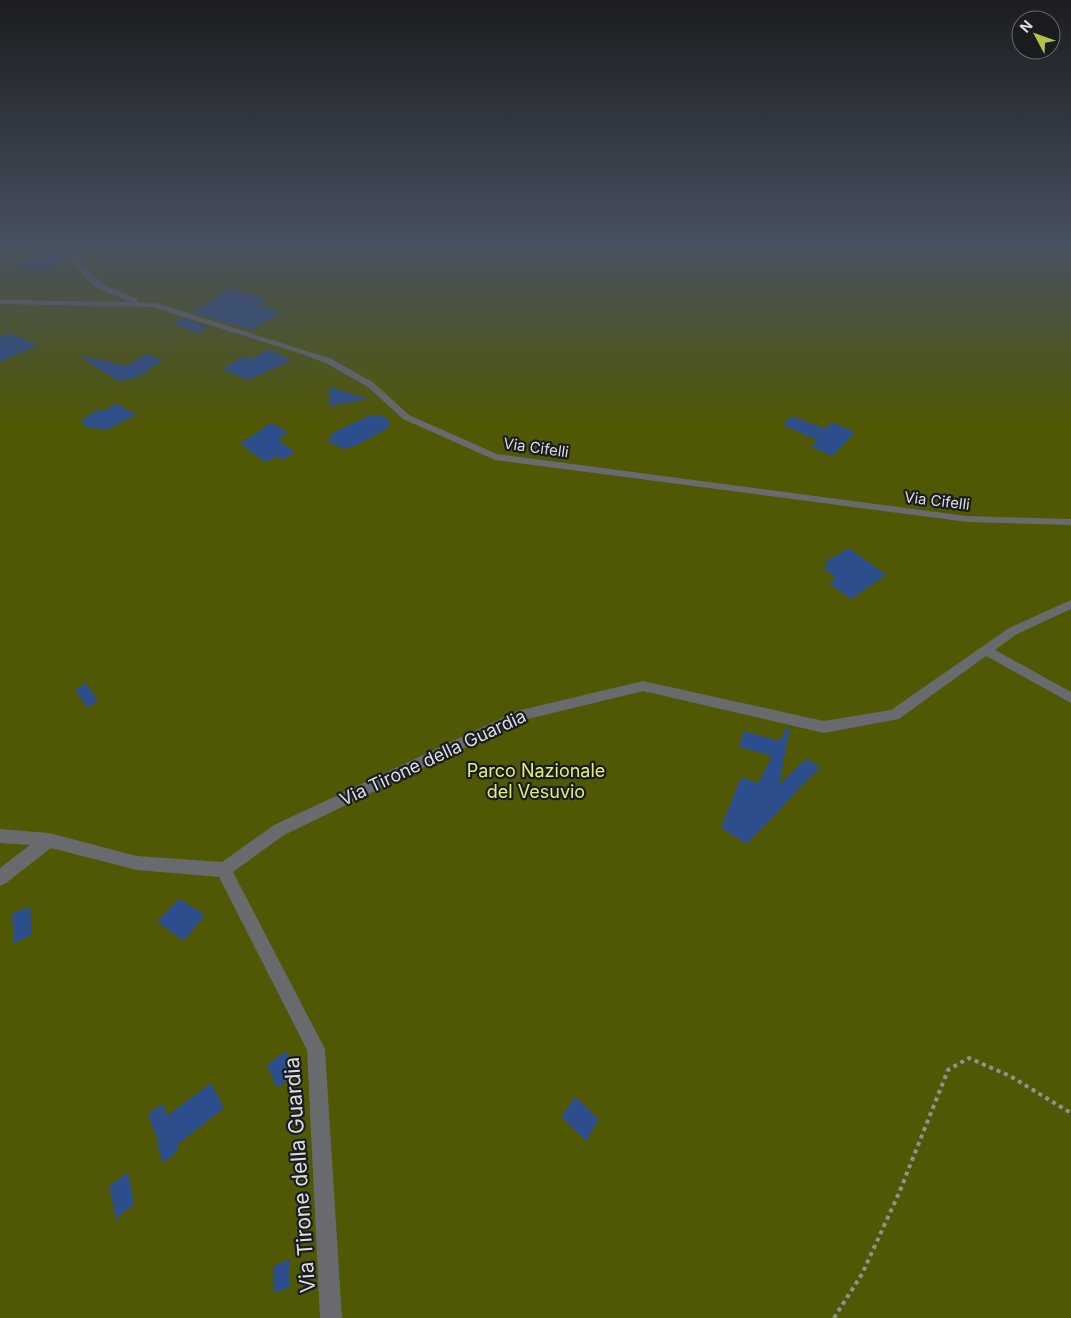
<svg xmlns="http://www.w3.org/2000/svg" width="1071" height="1318" viewBox="0 0 1071 1318" font-family="Inter,sans-serif">
<style>
.green{fill:#505803}
.building{fill:#2d4e8c}
.lines{fill:none;stroke-linecap:round;stroke-linejoin:round}
.path{stroke:#8e9196;stroke-width:4;stroke-dasharray:4 4;stroke-linecap:butt}
.minor{fill:#686a6d;fill-rule:evenodd}
.labels{text-anchor:middle;stroke-width:4.5;stroke-linejoin:round;paint-order:stroke}
.far-street-label{font-size:15px;fill:#dcdee2;stroke:#1b1c1f}
.street-label{font-size:18px;fill:#dcdee2;stroke:#1b1c1f}
.park-label{font-size:18px;fill:#e0ef7d;stroke:#1b1c1f}
.near-street-label{font-size:21px;fill:#dcdee2;stroke:#1b1c1f}
</style>
<rect width="100%" height="100%" fill="#31353b"/>
<rect class="green" x="0" y="244" width="1071" height="1074"/>
<g class="building">
<path d="M56,249L64,252L68,260L37,272L17,264Z"/>
<path d="M229,288L268,299L256,305L282,312L252,330L192,312Z"/>
<path d="M182,318L208,326L198,333L173,324Z"/>
<path d="M9,333L38,345L0,362V337Z"/>
<path d="M270,349L291,361L248,380L222,369L245,356L250,359Z"/>
<path d="M147,354L163,360L138,377L119,381L82,358L84,356L126,366Z"/>
<path d="M330,387L368,399L329,406Z"/>
<path d="M116,403L136,415L106,430L82,426L86,424L80,421L99,409L104,411Z"/>
<path d="M370,415L387,417L390,427L357,445L345,449L326,441L333,438L329,435Z"/>
<path d="M792,416L826,429L831,422L855,432L833,456L811,447L817,440L783,425Z"/>
<path d="M271,423L288,432L278,439L295,453L281,460L277,456L265,462L240,444Z"/>
<path d="M849,548L886,575L851,599L829,583L836,578L823,568L829,565L824,562Z"/>
<path d="M86,683L98,701L88,708L75,690Z"/>
<path d="M787,727L790,728L779,785L806,759L820,767L747,844L721,828L741,777L758,783L772,756L739,747L743,731L780,741Z"/>
<path d="M179,899L205,915L184,941L157,922Z"/>
<path d="M30,906L32,935L14,943L12,914Z"/>
<path d="M286,1051L297,1073L277,1088L267,1065Z"/>
<path d="M211,1083L224,1108L177,1145L178,1151L163,1163L157,1145L159,1144L148,1114L163,1103L167,1116Z"/>
<path d="M575,1097L599,1119L586,1141L561,1117Z"/>
<path d="M128,1172L134,1204L116,1219L109,1186Z"/>
<path d="M289,1259V1288L274,1292L273,1267Z"/>
</g>
<g class="lines">
<path class="path" d="M834,1318L862,1274L899,1193L948,1070L969,1058L1010,1076L1071,1113"/>
<g class="minor">
<path d="M61,244H67L90,272L102,284L137,299V302L156,303L332,359L374,383L409,415L497,454L967,516L1071,519V525L967,522L495,460L403,419L368,387L326,363L299,353L152,307L0,304V300L131,302L96,288L84,276Z"/>
<path d="M1071,600V609L1017,634L995,650L1071,692V703L986,656L899,719L824,733L643,691L520,721L284,835L233,872L325,1049L342,1318H320L307,1050L219,877L137,870L51,848L6,883L0,886V868L30,845L0,843V829L49,833L137,856L222,862L274,825L517,711L643,681L824,721L891,710L1009,628Z"/>
</g>
</g>
<linearGradient id="sky" x2="0" y2="1"><stop stop-color="#1b1d20"/><stop offset="0.57" stop-color="#485160"/><stop offset="1" stop-color="#485160" stop-opacity="0"/></linearGradient>
<rect width="1071" height="428" fill="url(#sky)"/>
<g class="labels">
<g class="far-street-label">
<text transform="translate(536 448) rotate(8)" y="5">Via Cifelli</text>
<text transform="translate(937 501) rotate(7)" y="5">Via Cifelli</text>
</g>
<g class="street-label">
<text transform="translate(433 758) rotate(-25)" y="6">Via Tirone della Guardia</text>
</g>
<g class="park-label">
<text x="536" y="777">Parco Nazionale<tspan x="536" dy="21">del Vesuvio</tspan></text>
</g>
<g class="near-street-label">
<text transform="translate(300 1175) rotate(-94)" y="7">Via Tirone della Guardia</text>
</g>
</g>
<g transform="translate(1036 35) rotate(311)"><circle r="24" fill="#1b1c1f" stroke="#686a6d"/>
<path d="M0-4L9 19L0 12L-9 19Z" fill="#b4c24a"/>
<text y="-8" font-size="14" font-weight="bold" text-anchor="middle" fill="#dcdee2">N</text>
</g>
</svg>
